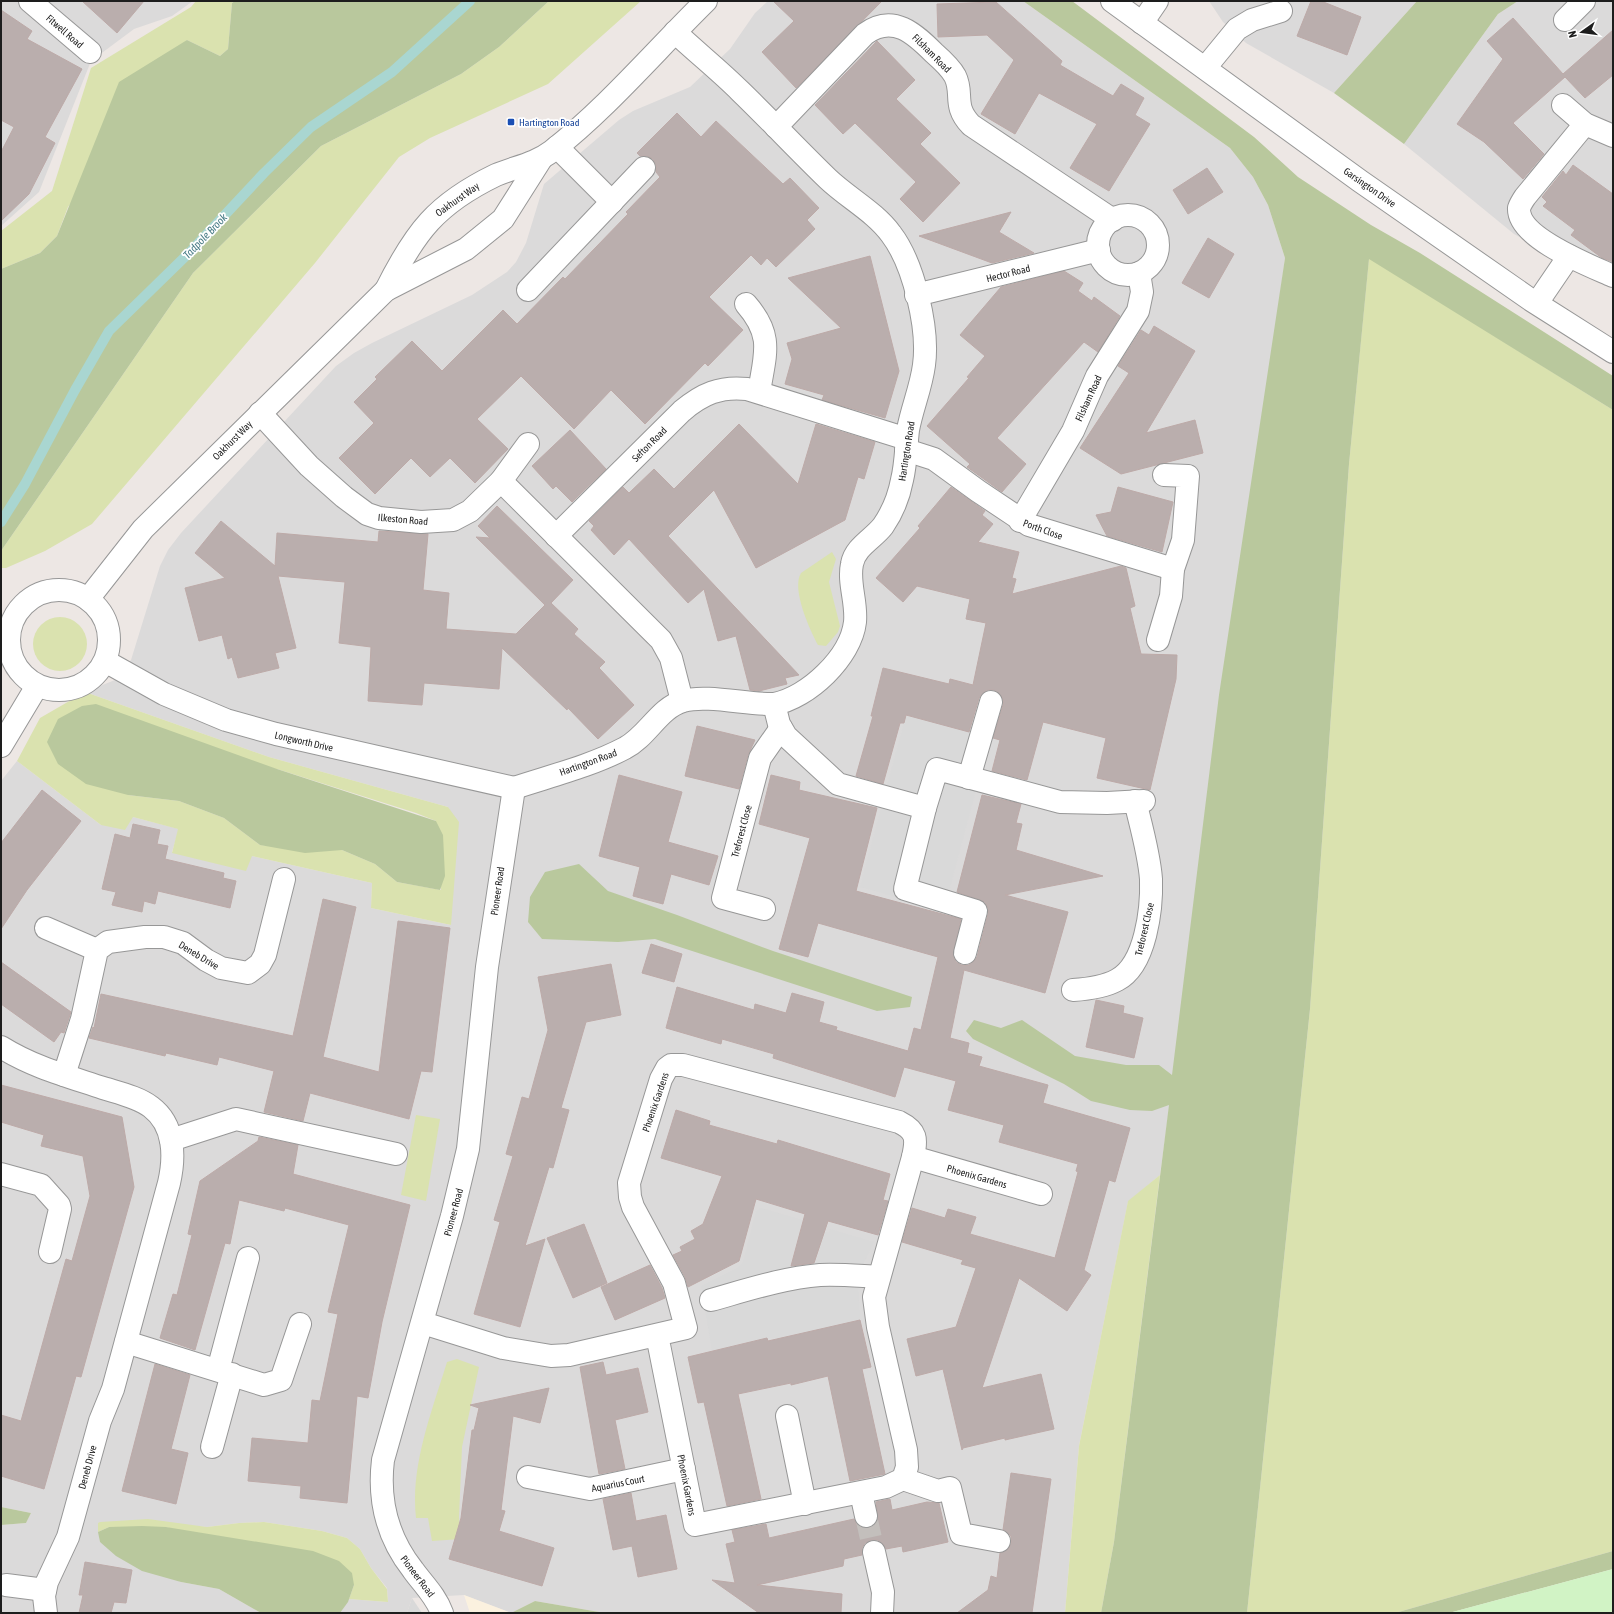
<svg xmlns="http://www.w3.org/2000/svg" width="1614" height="1614" viewBox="0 0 1614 1614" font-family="'Asap Condensed',sans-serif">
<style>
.residential{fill:#dbdada}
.education{fill:#fbf1df}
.grass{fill:#dae2af;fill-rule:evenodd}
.forest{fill:#b9c89d}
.park{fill:#d1f3c5}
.parking{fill:#d9d9d9}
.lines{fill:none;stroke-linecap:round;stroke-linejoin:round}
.stream{stroke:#a9d6d1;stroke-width:10}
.building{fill:#baaead;stroke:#bdaaa8}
.minor-tunnel{stroke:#c3bfbc;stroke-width:22;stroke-dasharray:22 11;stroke-linecap:butt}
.minor-casing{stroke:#979797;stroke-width:24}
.minor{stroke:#fff;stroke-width:22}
.transit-dot{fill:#1a4fb4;stroke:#fff;stroke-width:1.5}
.labels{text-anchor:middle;stroke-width:3.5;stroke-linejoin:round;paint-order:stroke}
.street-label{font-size:10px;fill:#1d1d1d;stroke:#fff}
.transit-label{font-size:10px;fill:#164399;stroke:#fff;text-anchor:start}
.water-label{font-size:11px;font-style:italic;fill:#477b85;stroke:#fff}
</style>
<rect width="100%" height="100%" fill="#ede7e4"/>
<g class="residential">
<path d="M1,1H193L172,16L134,29L91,61L39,192L1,226Z"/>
<path d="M768,1H1023L1230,148L1253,177L1268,205L1285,258L1160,1175L1128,1202L1079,1446L1065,1613H605L535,1601L511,1613L464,1595L412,1598L407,1613H340L349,1599L388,1602L387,1588L371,1568L360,1549L347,1538L322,1531L264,1522L239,1523L207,1527L182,1525L98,1524L100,1542L181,1582L219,1589L261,1613H1V1525L26,1523L31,1513L1,1507V781L17,761L101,825L133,817L179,829L172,852L252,856L372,883L371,908L451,925L448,807L269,757L85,692L115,680L131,660L160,566L168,550L181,533L336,366L354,353L372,343L472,295L507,272L516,262L526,243L544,184L619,120L633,111L690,87L730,49L755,13Z"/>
<path d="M1209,1H1417L1334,93L1246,43L1223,22Z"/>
<path d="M1518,1H1613V288L1514,234L1404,144L1498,14Z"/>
</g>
<path class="education" d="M464,1595L511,1613H470Z"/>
<g class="grass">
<path d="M196,1H235L232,3L228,49L220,56L187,40L68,207L57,236L40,253L1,269V231L52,191L91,68L191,7Z"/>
<path d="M549,1H641L548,84L430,138L399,157L315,263L92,524L45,551L6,568H1V551L193,273L321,146L461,74L499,47Z"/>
<path d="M1369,258L1613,410V1551L1395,1613H1247L1310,1009L1349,464Z"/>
<path d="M832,552L836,559L829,582L840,626L838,632L826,646L818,645C810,630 791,589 801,573Z"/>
<circle cx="60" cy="644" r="27"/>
<path d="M85,692L269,757L448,807L459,822L451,925L371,908L372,883L252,856L246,871L172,853L178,829L133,817L125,830L101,825L17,761L40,718ZM277,769L416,813L436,821L441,890L397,882L375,864L342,850L260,845L224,818L179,801L128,795Z"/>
<path d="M416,1115L440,1119L426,1201L401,1195Z"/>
<path d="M1160,1175L1114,1542L1101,1613H1065L1079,1446L1128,1201Z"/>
<path d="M457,1359L479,1367L462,1447L459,1517L461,1539L432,1541L428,1518H416C410,1466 432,1411 447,1362Z"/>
<path d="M148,1519L207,1527L239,1523L264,1522L322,1531L347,1538L360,1549L371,1568L387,1589L388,1602L349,1599L354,1585L166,1527H109L98,1532V1523L100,1522Z"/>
</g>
<g class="forest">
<path d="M235,1H549L499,47L461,74L321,146L193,273L1,551V269L40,253L57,236L119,82L187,40L220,56L228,49L232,3Z"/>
<path d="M1023,1H1072L1254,137L1298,177L1371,225L1420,253L1613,376V410L1369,259L1349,464L1310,1009L1247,1613H1101L1114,1542L1169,1105L1152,1111L1130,1110L1091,1101L1064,1084L973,1039L966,1031L974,1020L1001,1028L1022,1020L1075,1056L1126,1065H1159L1172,1075L1219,695L1285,258L1268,205L1253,177L1230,148Z"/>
<path d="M1417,1H1518L1498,14L1404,144L1334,93Z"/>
<path d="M96,704L277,769L436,821L443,835L445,876L440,890L397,882L375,864L342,850L305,853L260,845L224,818L179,801L128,795L86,784L58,764L47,742L58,719L82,706Z"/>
<path d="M579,864L608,891L677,915L773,951L912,997L910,1007L877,1011L655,939L618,942L542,939L528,922L530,897L545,872Z"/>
<path d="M1,1507L31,1513L26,1523L1,1525Z"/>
<path d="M142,1526L166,1527L313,1551L339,1561L352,1573L354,1585L348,1602L340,1613H261L219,1589L181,1582L142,1571L116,1556L100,1542L98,1532L109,1527Z"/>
<path d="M1613,1551V1569L1449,1613H1395Z"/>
<path d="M535,1601L605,1613H511Z"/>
</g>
<path class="park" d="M1613,1569V1613H1449Z"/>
<g class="parking">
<path d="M906,715L990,737L944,910L860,887Z"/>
<path d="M761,1208L806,1221L805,1226L829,1233L830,1229L874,1242L861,1269L858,1283L860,1320L781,1338H767L712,1351L701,1286L737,1268L743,1262L756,1211Z"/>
<path d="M412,1598L422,1613H407Z"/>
</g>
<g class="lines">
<path class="stream" d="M1,522L25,484L75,390L109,331L192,250L264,173L311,127L392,72L470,1"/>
</g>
<g class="building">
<path d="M82,1H144L117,33Z"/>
<path d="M773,1H882L796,88L762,52L794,21Z"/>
<path d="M1311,1H1321L1361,17L1347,55L1297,36Z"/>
<path d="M996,2L1062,61L1060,65L1113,96L1121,84L1144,98L1135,115L1150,124L1109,191L1070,168L1097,124L1039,93L1015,134L981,114L1014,60L987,35L938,37L937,4Z"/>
<path d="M1,10L32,31L27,39L82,69L45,137L55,143L29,194L1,221V152L14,127L1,120Z"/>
<path d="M1513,18L1563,74L1613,30V75L1585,98L1565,77L1513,123L1544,154L1523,179L1484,142L1457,124L1503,59L1487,41Z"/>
<path d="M877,41L915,80L896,99L931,133L920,144L960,183L923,222L900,199L916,182L855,123L843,134L815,105Z"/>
<path d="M677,113L701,137L716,121L783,184L790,178L819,208L807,220L815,229L776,267L767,258L761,265L751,255L709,297L743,330L708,366L705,363L645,424L611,390L574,429L521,376L477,419L508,449L475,483L450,458L430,477L411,458L375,494L339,458L374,423L354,402L377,379L375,377L412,341L442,371L503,310L517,324L563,277L565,279L628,214L626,212L660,177L656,172V165L653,159L647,156H640L637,153Z"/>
<path d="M1573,165L1613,194V262L1602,258L1571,235L1575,230L1543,206L1547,202L1542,197L1563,171L1566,175Z"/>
<path d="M1207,168L1223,192L1188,214L1173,190Z"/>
<path d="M1011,212L999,232L1034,253L992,263L919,236Z"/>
<path d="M1208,238L1234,254L1209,298L1182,283Z"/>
<path d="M870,256L899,371L885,418L822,400L824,395L785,384L792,359L787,343L841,328L788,278Z"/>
<path d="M1064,271L1083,283L1078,291L1092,301L1094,297L1120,316L1098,352L1084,342L997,438L1026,464L1002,492L967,467L970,464L927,426L969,378L967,377L985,356L960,335L1001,287Z"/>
<path d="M1154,326L1195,351L1146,433L1195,420L1203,453L1121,474L1080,448L1129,373L1118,366L1141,330L1149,335Z"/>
<path d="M739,424L798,484L816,424L875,442L864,479L858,477L845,520L756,568L714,490L668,536L799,675L785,678L787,684L759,691L750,690L736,636L718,641L704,589L688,603L629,539L614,555L591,530L594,526L589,521L623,487L629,493L654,469L674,489Z"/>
<path d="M570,430L606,469L572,502L556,486L553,489L532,466Z"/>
<path d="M951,487L985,511L982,515L993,524L978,542L1019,552L1012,578L1016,579L1012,594L1121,566L1126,568L1135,606L1130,608L1141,654L1177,655L1176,679L1150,790L1097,778L1106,738L1043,722L1027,780L992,771L1000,740L993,738L1003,705V699L1000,694L994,690H988L983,693L979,698L969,732L906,715L904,723H900L883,784L856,776L873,716H871L883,668L949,684L950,679L973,685L986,623L966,619L970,599L917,586L903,602L876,578L920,528L918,526Z"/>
<path d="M1118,487L1173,502L1162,552L1107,536L1096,515L1111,512Z"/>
<path d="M497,506L573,580L551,603L578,629L574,634L605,662L599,668L634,705L598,739L568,708L567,710L502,648L499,689L424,683L422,705L368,701L371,647L339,643L345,582L278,576L296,648L275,653L279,668L238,678L232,657L228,659L222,635L199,641L185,588L225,578L195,553L221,521L275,566L277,533L378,542L379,531L428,534L423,590L449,593L446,629L516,634L545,605L476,537L490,538L478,526Z"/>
<path d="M697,726L755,740L748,755L739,789L685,776Z"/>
<path d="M619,775L682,792L668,842L718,856L709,885L671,874L663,904L633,896L640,867L599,856Z"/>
<path d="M771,775L800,782L799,790L877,808L856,891L961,919L953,956L956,962L961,965H969L974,961L977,957L988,914V908L985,902L957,892L982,795L1021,804L1016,823L1022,824L1016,850L1103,876L1005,895L1068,912L1045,993L964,970L950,1038L969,1043L967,1053L982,1057L979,1066L1048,1085L1043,1103L1130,1128L1115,1182L1109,1180L1084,1270L1091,1275L1067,1311L1019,1278L982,1388L1041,1374L1054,1429L1005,1440V1438L963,1448L962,1450L943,1369L916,1376L907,1339L956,1327L976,1268L961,1264L963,1260L902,1242L912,1208L945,1218L948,1209L976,1217L970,1234L1055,1258L1078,1172L1076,1171L1078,1164L999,1142L1004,1125L948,1110L956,1081L904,1067L895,1097L773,1058L774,1054L722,1039L721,1044L666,1028L677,987L754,1010L755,1004L786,1013L792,993L824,1002L819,1022L837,1027L836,1030L908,1051L914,1028L921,1030L938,957L818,923L808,957L779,949L810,838L759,824Z"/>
<path d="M42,790L81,821L27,890L1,929V843Z"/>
<path d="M133,824L160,830L157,844L168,846L165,859L224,873L223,878L236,881L230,908L158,891L155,904L144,901L142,912L112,905L116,892L102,889L115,834L130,838Z"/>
<path d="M323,899L356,907L323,1057L379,1072L398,921L450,928L432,1072L421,1071L409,1119L310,1093L303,1121L264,1112L274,1071L219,1057L217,1065L166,1053L165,1056L89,1038L93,1027L94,1028L101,994L293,1036Z"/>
<path d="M651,944L682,954L674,982L642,973Z"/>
<path d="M1,962L71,1012L64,1033L61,1032L54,1042L1,1004Z"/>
<path d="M611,964L621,1015L586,1022L561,1108L569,1110L553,1168L549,1167L525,1246L545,1239L520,1327L474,1314L500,1222L494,1220L513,1156L506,1154L522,1097L529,1099L548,1030L538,977Z"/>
<path d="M1096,1000L1124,1006L1123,1013L1143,1018L1134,1058L1086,1047Z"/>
<path d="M1,1085L122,1117L134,1187L81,1377L76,1376L44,1489L1,1476V1415L21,1421L66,1259L72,1261L90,1196L83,1156L41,1146L44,1135L1,1122Z"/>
<path d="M676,1110L710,1121L709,1125L777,1144L778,1140L890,1174L883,1200L888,1201L878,1235L828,1221L814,1263L791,1266L805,1214L756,1199L739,1261L688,1287L685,1277L673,1255L682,1251L680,1247L695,1239L691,1231L703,1224L722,1176L661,1158Z"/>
<path d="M259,1137L298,1145L293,1174L410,1205L382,1322L368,1398L357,1396L347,1503L300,1498L301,1486L248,1481L252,1438L308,1443L312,1400L320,1401L338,1314L328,1312L349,1225L285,1208L284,1211L239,1200L230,1244L225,1243L195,1350L160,1338L173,1294L177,1295L192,1235L188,1234L200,1181L258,1141Z"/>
<path d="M584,1224L607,1283L573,1298L547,1238Z"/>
<path d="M650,1265L662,1288L665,1298L615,1320L601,1287Z"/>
<path d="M860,1320L871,1367L862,1369L885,1474L850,1481L828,1376L791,1385V1383L738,1394L761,1499L727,1506L704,1402L698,1403L688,1357L767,1338L768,1341Z"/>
<path d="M603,1362L606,1375L638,1368L648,1412L615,1420L625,1469L599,1474L580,1367Z"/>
<path d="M155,1364L190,1375L171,1449L188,1453L176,1504L122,1491Z"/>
<path d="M549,1388L540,1423L513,1416L501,1510L505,1511L499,1531L554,1548L542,1586L449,1559L461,1518L472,1430H474L479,1408L470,1405Z"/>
<path d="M1011,1473L1051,1479L1032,1613H957L988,1590L991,1576L997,1578L1000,1553L1008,1549L1011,1544V1536L1003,1530Z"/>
<path d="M631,1493L636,1521L666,1515L677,1569L638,1577L632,1546L613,1550L603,1499Z"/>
<path d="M890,1499L892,1510L927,1502L939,1503L948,1542L903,1552L902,1546L886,1549L883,1544L878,1540H871L865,1543L862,1548V1555L844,1559L843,1566L757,1585L842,1594L841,1613H759L712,1580L735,1583L726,1544L735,1542L732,1530L766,1524L769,1538L854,1519L857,1525L863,1528H868L874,1525L878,1519L876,1502Z"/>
<path d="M85,1562L132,1570L126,1603L114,1602L111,1613H79L83,1595H79Z"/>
</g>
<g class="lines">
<path class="minor-tunnel" d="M866,1516L874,1552"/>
<g class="minor-casing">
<g id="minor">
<path d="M30,1L90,52"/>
<path d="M1112,1L1360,181L1531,300L1613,352"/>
<path d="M1565,20L1584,1"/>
<path d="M1142,23L1157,1"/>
<path d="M1205,68L1237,29L1252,20L1281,11"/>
<path d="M1563,105L1585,124L1613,136"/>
<path d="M1585,124L1525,197C1523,200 1520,205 1519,208C1517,238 1591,266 1613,276"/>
<path d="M776,127L865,34C893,13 915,34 934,53C942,60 950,67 955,76C964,94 952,105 971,125L1113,220"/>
<path d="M557,147L612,202"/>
<circle cx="1128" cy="245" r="30"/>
<path d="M386,290C415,232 436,204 496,175C515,167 535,164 552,151C608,107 655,51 706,1"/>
<path d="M528,290L644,168"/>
<path d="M916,295L1099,250"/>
<path d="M1537,303L1569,256"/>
<path d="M746,304C774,336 765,354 759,392"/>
<path d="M260,413L309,466L344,497L367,514L379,518L421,522L453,520L470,511L501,481L661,640L671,658L682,701"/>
<path d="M906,450L934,459L978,491L1029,525L1173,569"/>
<path d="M501,481L528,444"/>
<path d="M1020,521L1073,431L1097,376L1138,311L1142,292L1139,273"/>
<path d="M556,536L682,411C702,394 720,386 747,389L907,439"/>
<circle cx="59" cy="640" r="50"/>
<path d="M88,599L143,529L386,290L466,249L503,219L541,159"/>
<path d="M1158,640L1171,596L1173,569L1183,540L1188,476L1164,475"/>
<path d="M105,661L164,694L226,720L276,734L514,788"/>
<path d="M774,704L779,724L786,736L838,784L925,808L937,769L1060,802L1107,803L1144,801"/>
<path d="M1,746L37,686"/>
<path d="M969,778L991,702"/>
<path d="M514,788C550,776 591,766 625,748C647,737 659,708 683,701C706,694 749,705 774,704C808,698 851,657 855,622C857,602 848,583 852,564C855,547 873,539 883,526C892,513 899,496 902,480C906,464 906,447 908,430C912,408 921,388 924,365C929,329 914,264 891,234C875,212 848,198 828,179C798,150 770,120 740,91C719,70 696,52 675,32"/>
<path d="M925,808L905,889L976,911L965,953"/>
<path d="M764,909L723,898L760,758L781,728"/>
<path d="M46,928L97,950"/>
<path d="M1073,990C1088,989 1104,987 1117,980C1146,965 1152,908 1151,879C1149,853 1141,826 1135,801"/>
<path d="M1,1047C33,1067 67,1076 103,1088C119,1093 138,1097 151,1107C175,1125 175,1157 169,1183L113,1389L100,1421L68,1537L47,1582L44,1596L46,1613"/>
<path d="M64,1075L82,1019L97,950L108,942L145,937H164L183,943L206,960L221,968L248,973L260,964L265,955L284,879"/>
<path d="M171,1140L236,1119L396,1154"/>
<path d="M913,1157L1041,1194"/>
<path d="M1,1174L41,1185L59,1205L60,1209L50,1252"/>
<path d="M711,1300C747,1290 783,1278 820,1275C840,1274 859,1276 879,1277"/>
<path d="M423,1323L503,1348L551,1356L569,1355L686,1328L674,1283L633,1207L630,1197L629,1183L661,1079L667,1068L671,1065H683L899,1122C917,1131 917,1139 913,1157L874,1297L878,1327L906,1450L907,1467L903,1479L886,1487L695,1525L657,1335"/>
<path d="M126,1342L264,1385L281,1380L300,1324"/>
<path d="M218,1370L248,1258"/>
<path d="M787,1416L805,1504"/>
<path d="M212,1447L232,1374"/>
<path d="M528,1477L590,1489L684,1469"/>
<path d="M903,1479L938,1491L950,1488L961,1534L999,1541"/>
<path d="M861,1493L866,1516"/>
<path d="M874,1552L883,1592L882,1613"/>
<path d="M6,1585L45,1590"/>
<path d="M442,1613C436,1596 423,1584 413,1570C387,1537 378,1501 383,1460L452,1216L468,1149L487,967L514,788"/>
</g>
</g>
<use href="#minor" class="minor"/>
</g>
<rect class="transit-dot" x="507" y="118" width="8" height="8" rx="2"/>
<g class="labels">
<g class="street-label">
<text transform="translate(65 31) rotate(41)" y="4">Fitwell Road</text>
<text transform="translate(932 53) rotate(45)" y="4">Filsham Road</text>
<text transform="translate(1370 187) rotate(35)" y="4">Garsington Drive</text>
<text transform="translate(457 199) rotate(-35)" y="4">Oakhurst Way</text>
<text transform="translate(1008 273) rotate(-14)" y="4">Hector Road</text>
<text transform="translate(1088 398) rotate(-65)" y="4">Filsham Road</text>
<text transform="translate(232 440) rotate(-45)" y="4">Oakhurst Way</text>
<text transform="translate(649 444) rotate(-45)" y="4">Sefton Road</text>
<text transform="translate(906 451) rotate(-81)" y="4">Hartington Road</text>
<text transform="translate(403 519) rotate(5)" y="4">Ilkeston Road</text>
<text transform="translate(1043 529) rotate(20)" y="4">Porth Close</text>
<text transform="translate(304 741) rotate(13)" y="4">Longworth Drive</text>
<text transform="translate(588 762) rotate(-20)" y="4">Hartington Road</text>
<text transform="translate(741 831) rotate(-75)" y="4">Treforest Close</text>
<text transform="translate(497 891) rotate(-82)" y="4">Pioneer Road</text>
<text transform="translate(1144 929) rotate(-77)" y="4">Treforest Close</text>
<text transform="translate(199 955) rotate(31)" y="4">Deneb Drive</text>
<text transform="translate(655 1102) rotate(-71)" y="4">Phoenix Gardens</text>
<text transform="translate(977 1176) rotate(16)" y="4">Phoenix Gardens</text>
<text transform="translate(453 1212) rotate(-75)" y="4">Pioneer Road</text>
<text transform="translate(87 1467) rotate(-75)" y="4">Deneb Drive</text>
<text transform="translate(618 1483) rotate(-11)" y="4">Aquarius Court</text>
<text transform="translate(687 1485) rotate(79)" y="4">Phoenix Gardens</text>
<text transform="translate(418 1576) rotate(53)" y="4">Pioneer Road</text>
</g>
<g class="transit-label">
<text x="519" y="126">Hartington Road</text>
</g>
<g class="water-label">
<text transform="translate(205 236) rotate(-46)" y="4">Tadpole Brook</text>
</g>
</g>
<rect width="1614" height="1614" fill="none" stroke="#1d1d1d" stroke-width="4"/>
<g transform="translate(1582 32) rotate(256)" stroke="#ffffff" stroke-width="3" paint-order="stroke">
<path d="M0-3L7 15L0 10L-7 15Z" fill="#1d1d1d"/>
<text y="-6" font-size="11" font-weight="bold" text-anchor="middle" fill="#1d1d1d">N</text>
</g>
</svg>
